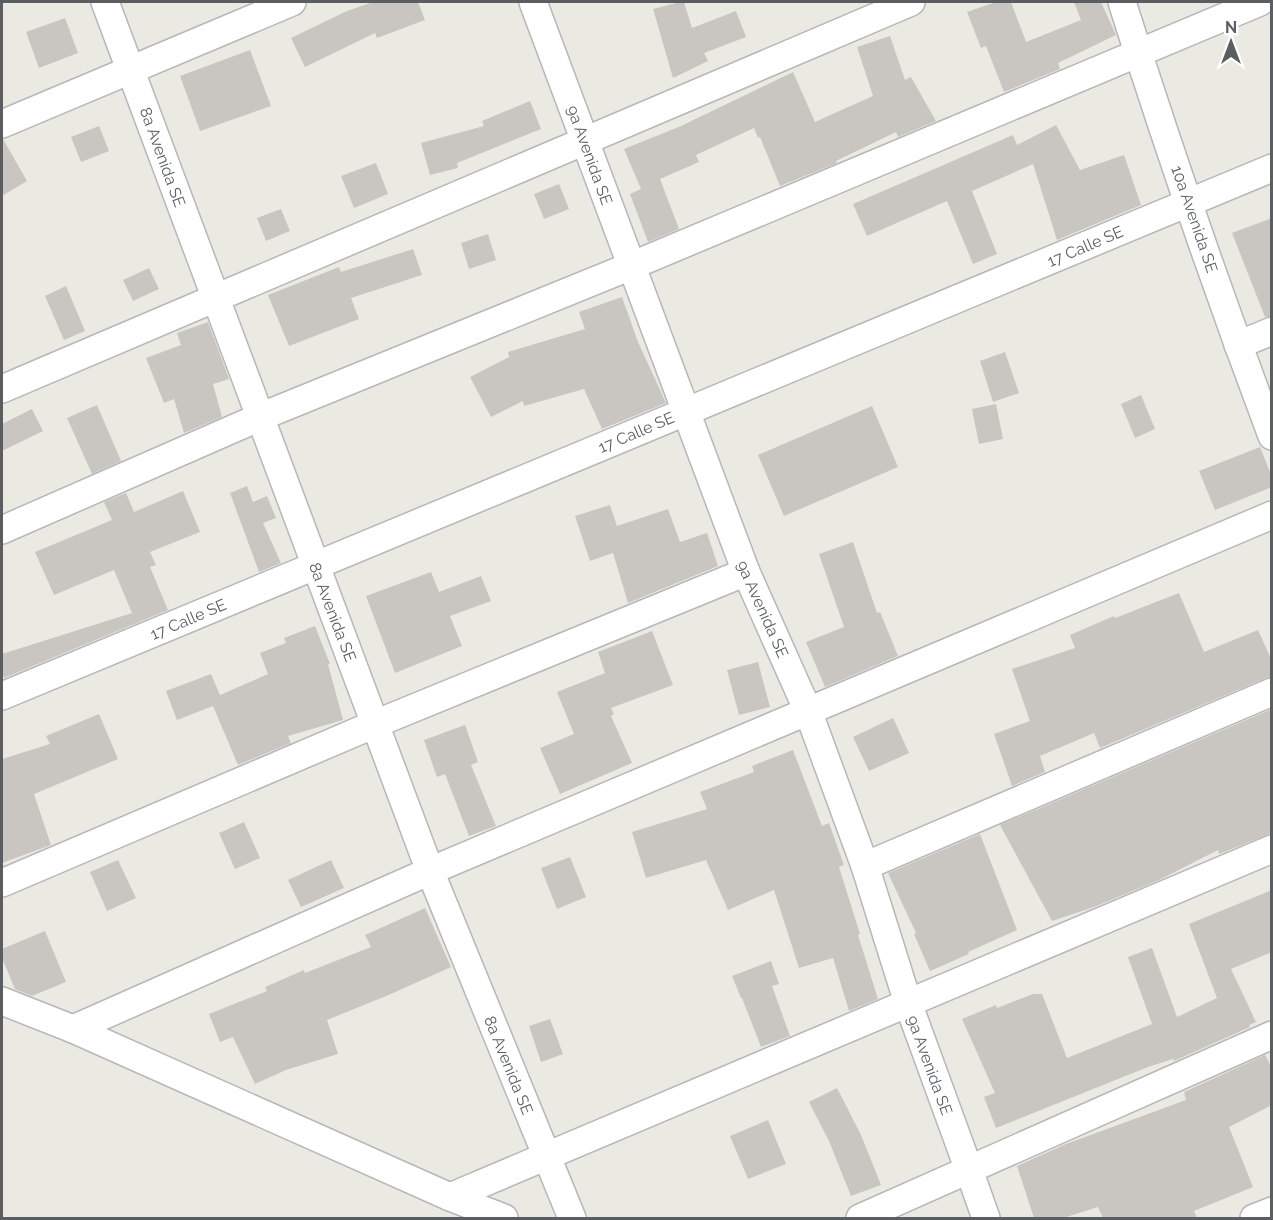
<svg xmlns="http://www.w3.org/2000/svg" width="1273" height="1220" viewBox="0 0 1273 1220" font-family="Raleway,sans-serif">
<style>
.building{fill:#c9c6c1}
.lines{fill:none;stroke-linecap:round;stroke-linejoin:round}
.minor-casing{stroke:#b5b7bb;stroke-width:30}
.minor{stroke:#fff;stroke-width:27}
.labels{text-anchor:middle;stroke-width:6;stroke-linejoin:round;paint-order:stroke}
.street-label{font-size:16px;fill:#5b5e61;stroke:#fff}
</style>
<rect width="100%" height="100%" fill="#ebeae2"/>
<g class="building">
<path d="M373,2H418L425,20L377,38L375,33L305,67L291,38L347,11Z"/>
<path d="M680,2H684L692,28L736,11L746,37L704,53L708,61L673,78L653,9Z"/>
<path d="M996,2H1011L1026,42L1081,20L1074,2H1101L1116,35L1058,63L1060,69L1004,92L986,46L981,48L967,12Z"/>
<path d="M65,18L78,53L39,68L26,32Z"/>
<path d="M890,36L905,80L911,77L936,121L898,137L896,132L836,161L837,163L780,186L760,137L758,138L754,128L696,155L699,162L660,179L679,229L648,242L630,194L641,189L624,149L681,126L793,72L815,122L837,112L873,96L857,47Z"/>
<path d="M250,50L271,106L200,131L180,76Z"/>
<path d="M530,101L541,129L457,163L458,168L430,175L421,143L484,126L482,121Z"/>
<path d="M1056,125L1080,170L1124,155L1141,205L1057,240L1033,164L972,191L997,254L973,264L947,201L867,236L853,204L1013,135L1017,145Z"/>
<path d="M99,126L109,151L81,162L71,137Z"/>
<path d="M3,139L27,181L2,196V140Z"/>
<path d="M376,163L388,194L354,208L341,176Z"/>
<path d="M559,184L569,209L544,219L534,194Z"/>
<path d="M281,209L290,231L266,241L257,218Z"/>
<path d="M1272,218V316L1265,317L1232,233Z"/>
<path d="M488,234L496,260L469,269L461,243Z"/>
<path d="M413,249L422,275L351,298L359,319L289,346L268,295L339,267L341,272Z"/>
<path d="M149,268L159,289L133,301L123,280Z"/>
<path d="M66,286L85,331L64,340L45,296Z"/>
<path d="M622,297L638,342L666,403L602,429L584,389L524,406L523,401L491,417L470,377L509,357L508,352L585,329L579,312Z"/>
<path d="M208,322L229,379L213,384L222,417L184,433L174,399L164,403L146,358L181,345L177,333Z"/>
<path d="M1005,352L1019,393L993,402L980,361Z"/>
<path d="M1141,395L1155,429L1135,438L1121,404Z"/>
<path d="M996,404L1003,439L979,444L972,409Z"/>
<path d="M97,405L121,461L92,474L67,418Z"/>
<path d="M872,406L898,467L784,516L758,455Z"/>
<path d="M32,409L43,431L2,451V424Z"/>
<path d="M1260,447L1272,477V487L1215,510L1199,471Z"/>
<path d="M247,486L253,502L267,496L276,518L263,523L281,563L259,572L230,493Z"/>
<path d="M183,491L200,532L150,552L156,565L150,567L168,610L4,678L2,672V654L132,613L114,570L54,595L35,552L112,520L104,502L126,493L134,512Z"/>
<path d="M610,505L617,526L668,509L680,542L707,533L718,566L628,603L613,553L590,561L575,516Z"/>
<path d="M853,542L877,613L880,612L898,656L825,687L806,642L844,627L819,554Z"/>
<path d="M431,572L439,592L481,576L491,601L450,616L462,646L395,673L366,596Z"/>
<path d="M1179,593L1204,652L1258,630L1272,661V677L1266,678L1100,748L1094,733L1040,756L1045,772L1012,786L994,734L1030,721L1012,669L1075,648L1070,635L1114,616L1115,618Z"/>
<path d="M315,626L330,664H328L343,720L288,736L291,743L238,765L213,706L177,720L166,691L211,674L220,695L268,674L260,653L286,643L284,638Z"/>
<path d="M652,631L673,685L611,708L614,714L611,716L632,763L560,794L540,748L574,734L557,692L605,673L598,652Z"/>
<path d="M758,662L770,707L739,715L727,670Z"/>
<path d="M1272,709V833L1219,854L1218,850L1159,880L1094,907L1052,921L1000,825Z"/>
<path d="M99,714L118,759L34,794L51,845L2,863V759L50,744L46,736Z"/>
<path d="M893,718L909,753L869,771L853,737Z"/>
<path d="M465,725L478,762L471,765L496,826L469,836L445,774L437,777L424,740Z"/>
<path d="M793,750L822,826L829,823L844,865L839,867L860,934L858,935L878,999L849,1011L833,958L799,968L774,890L728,910L706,860L646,878L632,832L707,809L700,792L754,772L752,766Z"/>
<path d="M244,822L260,858L235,869L219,833Z"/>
<path d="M980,834L1017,930L968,952L969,954L930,971L914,934L916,933L888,873Z"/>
<path d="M570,857L586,897L557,909L541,868Z"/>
<path d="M118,860L136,898L107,911L90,872Z"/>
<path d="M331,860L344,888L301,907L288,880Z"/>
<path d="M1272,890V952L1231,969L1256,1022L1249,1025L1250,1027L1174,1061L1173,1059L1148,1067L996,1128L984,1097L995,1093L962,1019L996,1005L997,1008L1033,994H1042L1067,1058L1152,1024L1128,957L1152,948L1177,1017L1217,998L1189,924Z"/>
<path d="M425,908L451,967L391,994L327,1020L338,1054L286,1070L255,1084L233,1037L220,1042L209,1014L267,991L265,987L304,970L305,973L371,947L365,935Z"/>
<path d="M45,931L66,982L32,996L15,989L2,958V949Z"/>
<path d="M771,961L779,984L772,986L790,1036L761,1047L742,998H741L732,976Z"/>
<path d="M550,1019L563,1054L541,1062L529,1026Z"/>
<path d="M1265,1055L1272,1068V1105L1229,1127L1253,1187L1194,1211L1197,1218H1103L1098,1207L1063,1218H1034L1017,1166L1066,1144L1186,1100L1184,1092Z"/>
<path d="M837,1088L861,1135L881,1185L851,1196L829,1141L809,1102Z"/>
<path d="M768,1120L786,1164L748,1179L730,1136Z"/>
</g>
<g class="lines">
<g class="minor-casing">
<g id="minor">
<path d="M105,2L430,871L572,1218"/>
<path d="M533,2L746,572L808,711L865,866L908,1003L969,1170L986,1218"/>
<path d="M1122,2C1168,148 1218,292 1272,436"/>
<path d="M2,124L292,2"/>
<path d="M1238,345L1272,331"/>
<path d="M2,389L911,2"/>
<path d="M2,530L260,417L631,266L1260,2"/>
<path d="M2,696L1272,168"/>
<path d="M865,866L1272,692"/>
<path d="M2,883L375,724L746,572"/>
<path d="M2,1001L73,1029L450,1197L504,1218"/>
<path d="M73,1029L430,871L1272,515"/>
<path d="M450,1197L1272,849"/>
<path d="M860,1218L1272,1035"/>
<path d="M1254,1218L1272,1211"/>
</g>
</g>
<use href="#minor" class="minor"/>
</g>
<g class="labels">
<g class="street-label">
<text transform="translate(590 155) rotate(70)" y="6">9a Avenida SE</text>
<text transform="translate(163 157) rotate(70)" y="6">8a Avenida SE</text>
<text transform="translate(1195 219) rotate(71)" y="6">10a Avenida SE</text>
<text transform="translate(1085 246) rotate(-23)" y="6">17 Calle SE</text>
<text transform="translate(636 432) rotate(-23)" y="6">17 Calle SE</text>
<text transform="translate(763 609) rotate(66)" y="6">9a Avenida SE</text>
<text transform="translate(333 612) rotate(69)" y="6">8a Avenida SE</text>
<text transform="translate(188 619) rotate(-23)" y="6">17 Calle SE</text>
<text transform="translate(509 1065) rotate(68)" y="6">8a Avenida SE</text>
<text transform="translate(930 1065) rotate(70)" y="6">9a Avenida SE</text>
</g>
</g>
<rect width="1273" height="1220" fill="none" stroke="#5b5e61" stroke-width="6"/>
<g transform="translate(1231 42)" stroke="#ffffff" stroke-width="4.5" paint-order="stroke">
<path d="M0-4.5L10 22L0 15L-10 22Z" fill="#5b5e61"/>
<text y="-9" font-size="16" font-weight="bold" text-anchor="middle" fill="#5b5e61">N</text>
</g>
</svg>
